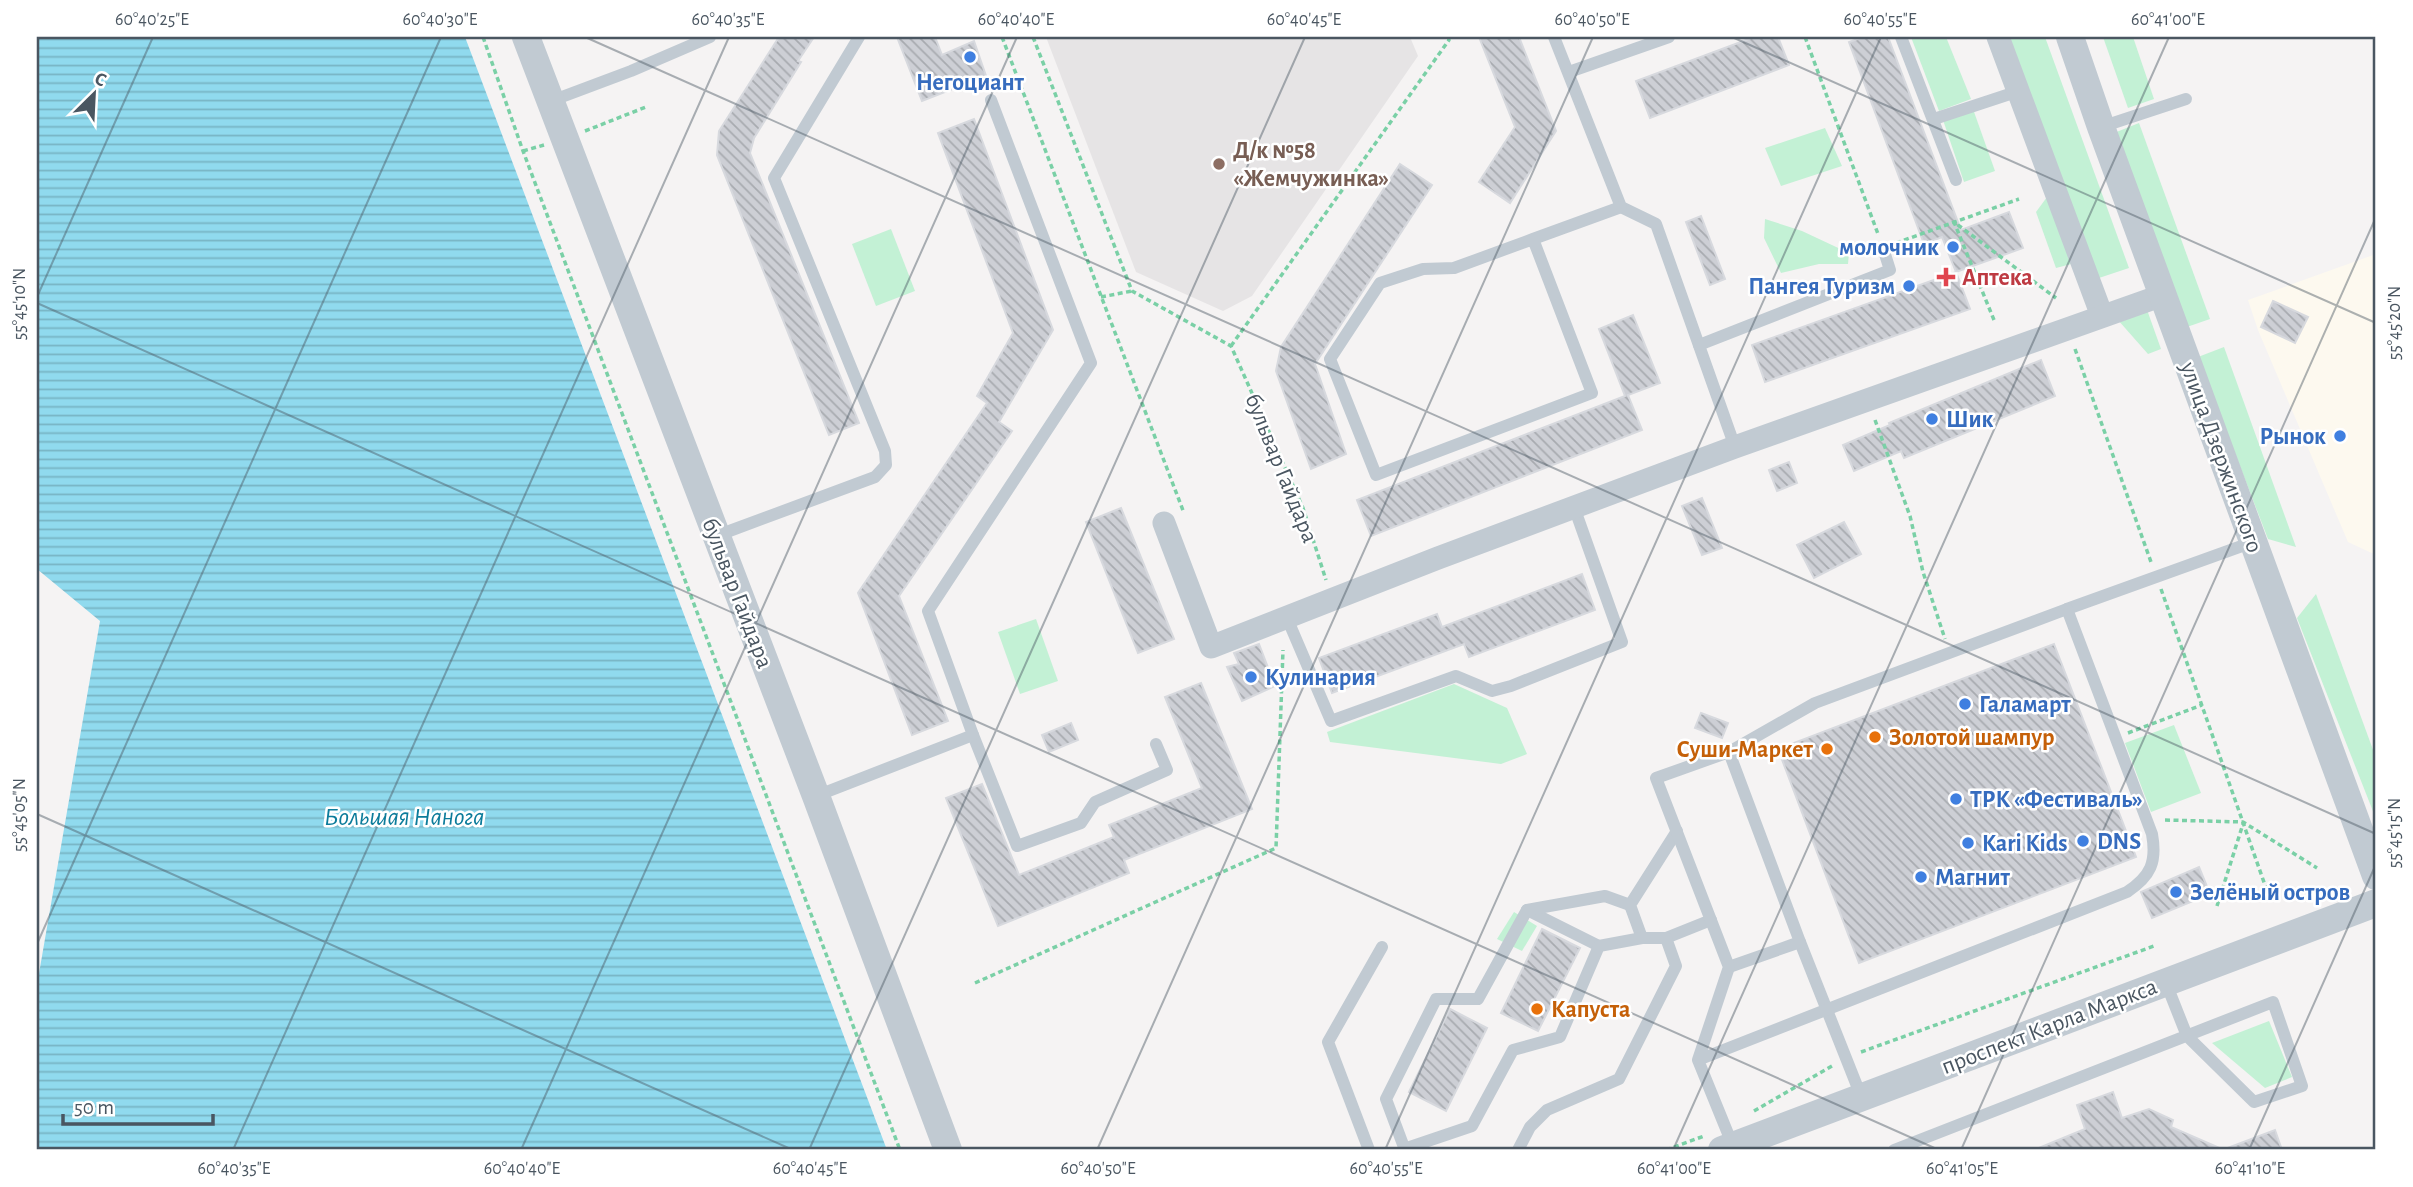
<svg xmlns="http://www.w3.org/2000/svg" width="2413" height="1187" viewBox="0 0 2413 1187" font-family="'Alegreya Sans',sans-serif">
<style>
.commercial{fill:#fdf9ef}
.education{fill:#e6e4e5}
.green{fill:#c3f1d5}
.water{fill:url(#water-rules)}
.building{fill:url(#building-back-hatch);stroke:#d7d9de;stroke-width:2}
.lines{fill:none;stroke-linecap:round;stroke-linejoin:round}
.path{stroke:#7ad0a6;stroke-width:3.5;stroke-dasharray:5 3.5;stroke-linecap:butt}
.service{stroke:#c1cad2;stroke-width:12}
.minor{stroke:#c1cad2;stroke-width:23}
.tertiary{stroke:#c1cad2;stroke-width:28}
.ticks{fill:none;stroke:#4a5661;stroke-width:2;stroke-opacity:0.45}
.shop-dot{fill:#3f7fe0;stroke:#fff;stroke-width:2.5}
.education-dot{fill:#8d6e63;stroke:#fff;stroke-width:2.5}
.health-dot{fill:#e0444e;stroke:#fff;stroke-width:2.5}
.food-dot{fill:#e8710a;stroke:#fff;stroke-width:2.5}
.labels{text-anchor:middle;stroke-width:5;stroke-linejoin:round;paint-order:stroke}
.shop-label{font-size:24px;font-weight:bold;fill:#366cbe;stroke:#fff;text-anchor:start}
.education-label{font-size:24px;font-weight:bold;fill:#785e54;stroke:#fff;text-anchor:start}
.health-label{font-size:24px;font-weight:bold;fill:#be3a42;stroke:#fff;text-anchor:start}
.street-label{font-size:24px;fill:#4a5661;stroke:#fff}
.food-label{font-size:24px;font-weight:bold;fill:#c56008;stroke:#fff;text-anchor:start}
.water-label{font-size:26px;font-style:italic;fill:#0c7c9b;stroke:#fff}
.neatline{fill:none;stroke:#4a5661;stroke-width:2.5}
.ticks-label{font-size:18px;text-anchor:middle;fill:#4a5661}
</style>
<defs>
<pattern id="water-rules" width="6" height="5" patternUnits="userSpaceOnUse" patternTransform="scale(1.75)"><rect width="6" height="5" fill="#90daee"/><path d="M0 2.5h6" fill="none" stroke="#78b4c4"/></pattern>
<pattern id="building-back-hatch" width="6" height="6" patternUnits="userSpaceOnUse" patternTransform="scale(1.75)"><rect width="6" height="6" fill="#cdcfd5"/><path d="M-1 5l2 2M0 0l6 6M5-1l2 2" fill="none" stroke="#a8abb0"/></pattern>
</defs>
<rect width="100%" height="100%" fill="#f5f3f3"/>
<path class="commercial" d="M2376,254V555L2348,542L2258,330L2248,300Z"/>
<path class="education" d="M1046,37H1410L1418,56L1252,296L1223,311L1136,272Z"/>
<g class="green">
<path d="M1911,37H1946L1971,99L1939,111Z"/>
<path d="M2008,37H2045L2129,268L2099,278Z"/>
<path d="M2103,37H2133L2154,99L2128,108Z"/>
<path d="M1973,109L1995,171L1964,182L1943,120Z"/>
<path d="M2139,123L2210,319L2184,328L2114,133Z"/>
<path d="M1825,128L1842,166L1781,186L1765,148Z"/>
<path d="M2050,193L2075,263L2056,268L2036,212Z"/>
<path d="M1765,219L1802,231L1849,253L1848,264H1819L1781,273L1764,238Z"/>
<path d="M891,229L915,291L876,306L852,244Z"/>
<path d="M2146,307L2161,349L2148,354L2118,320Z"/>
<path d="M2224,347L2296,547L2268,539L2198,357Z"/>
<path d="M2316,594L2376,758V819L2297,618Z"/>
<path d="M1036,619L1058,681L1020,694L998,632Z"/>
<path d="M1454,684L1507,708L1527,754L1501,764L1330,742L1327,732Z"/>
<path d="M2174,725L2201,793L2151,812L2125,743Z"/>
<path d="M1514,912L1537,926L1522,951L1497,939Z"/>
<path d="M2269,1021L2292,1077L2265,1088L2212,1043Z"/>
</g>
<path class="water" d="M37,37H465L887,1150H37V985L100,621L37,569Z"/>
<g class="building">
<path d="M779,37H814L798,61L801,62L754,138L750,153L859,423L829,435L717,155L719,131Z"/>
<path d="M897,37H935L942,55L974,41L986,76L922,101Z"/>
<path d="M1479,37H1519L1556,131L1510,203L1479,182L1515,127Z"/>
<path d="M1754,37H1778L1789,65L1650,118L1636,81Z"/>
<path d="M1863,37H1888L1961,230L2009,212L2023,248L1956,272L1942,237L1924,244L1849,42Z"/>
<path d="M974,119L1053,330L999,422L1012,431L899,596L948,721L912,735L858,593L987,403L977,396L1013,333L938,133Z"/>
<path d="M1400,164L1432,185L1315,364L1346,454L1311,469L1276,371L1281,347Z"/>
<path d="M1701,216L1725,279L1710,285L1686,222Z"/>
<path d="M1956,272L1970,309L1765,382L1752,345Z"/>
<path d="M2273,301L2308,317L2295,343L2261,327Z"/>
<path d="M1633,315L1660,383L1628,395L1642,430L1371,536L1357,500L1625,396L1599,329Z"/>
<path d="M2041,360L2055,396L1904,458L1901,451L1854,471L1843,445L1890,425L1889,423Z"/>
<path d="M1789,462L1797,483L1777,491L1769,470Z"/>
<path d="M1702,498L1722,548L1702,555L1682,506Z"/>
<path d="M1121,508L1174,639L1138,653L1086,522Z"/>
<path d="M1844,522L1861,554L1814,578L1797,545Z"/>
<path d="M1582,574L1595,610L1469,657L1464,644L1332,693L1319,658L1437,614L1442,627Z"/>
<path d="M1259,644L1275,686L1242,701L1227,667L1239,664L1234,653Z"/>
<path d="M2054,644L2136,857L1859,963L1778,749Z"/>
<path d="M1201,683L1252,809L1124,860L1129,873L998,926L946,798L982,784L1019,875L1114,837L1109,825L1202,788L1165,697Z"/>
<path d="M1701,713L1728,723L1722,738L1695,728Z"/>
<path d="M1071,723L1078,740L1049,752L1042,735Z"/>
<path d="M2199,867L2210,894L2152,918L2141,892Z"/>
<path d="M1542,929L1580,948L1538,1031L1501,1013Z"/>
<path d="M1450,1009L1487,1028L1446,1111L1409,1092Z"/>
<path d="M2113,1092L2122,1118L2149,1109L2173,1120L2171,1127L2224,1150H2034L2085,1129L2077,1105Z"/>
<path d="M2275,1130L2282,1150H2225V1149Z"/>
</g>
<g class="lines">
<g class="path">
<path d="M483,37L523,151L900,1150"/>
<path d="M1002,37L1184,513"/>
<path d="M1033,37L1132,291L1231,346L1303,508L1326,580"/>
<path d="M1805,37L1878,234"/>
<path d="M585,131L646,107"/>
<path d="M523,151L544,145"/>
<path d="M1896,243L2019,199"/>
<path d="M1101,297L1132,291"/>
<path d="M1994,320L1954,222L2056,298"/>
<path d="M1231,346L1449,40L1448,37"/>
<path d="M2075,349L2151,562"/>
<path d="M1875,420L1910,516L1923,572L1945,639"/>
<path d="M2161,589L2266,888"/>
<path d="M2128,733L2202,705"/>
<path d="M2165,820L2243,822L2317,868"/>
<path d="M2217,906L2243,824"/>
<path d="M975,983L1276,848L1283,650"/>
<path d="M1861,1052L2154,946"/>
<path d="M1754,1111L1832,1066"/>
<path d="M1666,1150L1704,1136"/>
</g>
<g class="service">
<path d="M1554,37L1621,207L1656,224L1735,447"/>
<path d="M1901,37L1956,180"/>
<path d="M1569,72L1669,37"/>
<path d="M551,101L631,71L710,37"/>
<path d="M1934,119L2019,91"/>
<path d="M2101,127L2186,99"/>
<path d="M1533,239L1454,268L1423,269L1380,283L1330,359L1376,475L1592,393L1533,239L1621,207"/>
<path d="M1699,345L1890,270L1883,248"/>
<path d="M716,536L875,477L886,465L885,451L774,178L859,37"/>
<path d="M2067,609L2253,542"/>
<path d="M1287,618L1331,721L1456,676L1492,691L1511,686L1622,642L1574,507"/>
<path d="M973,735L1017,846L1081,823L1095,802L1167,770L1156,744"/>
<path d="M816,796L973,735L928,611L1091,363L991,100"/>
<path d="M1527,910L1599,946"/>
<path d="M1642,938L1630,905L1677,831"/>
<path d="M1666,938L1711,920"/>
<path d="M1800,942L1861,1096"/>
<path d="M1729,967L1800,942L1729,752"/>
<path d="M1698,1060L2127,892C2151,876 2157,862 2152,834L2067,609L1815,703L1729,752L1656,778L1729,967L1698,1060L1733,1146"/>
<path d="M1404,1149L1472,1126L1513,1050L1560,1037L1599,946L1642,938H1666L1676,966L1619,1079L1547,1110L1530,1127L1518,1150"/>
<path d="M1369,1150L1328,1042L1382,947"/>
<path d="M1405,1150L1386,1099L1436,999H1478L1527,910L1605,896L1630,905"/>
<path d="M1894,1150L2273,1002L2302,1086L2254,1102L2187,1036L2166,983"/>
</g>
<g class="minor">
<path d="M1998,37L2102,316"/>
<path d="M1164,523L1211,647L1438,558L1735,447L2163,295"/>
</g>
<g class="tertiary">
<path d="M526,37L816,796L948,1150"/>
<path d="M2070,37L2101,127L2376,876"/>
<path d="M1722,1150L2376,903"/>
</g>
</g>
<path class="ticks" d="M585,37L2376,834M1732,37L2376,323M37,297L153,37M37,303L1939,1150M37,814L793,1150M37,944L441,37M233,1150L729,37M521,1150L1017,37M809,1150L1305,37M1097,1150L1593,37M1385,1150L1881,37M1673,1150L2169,37M1961,1150L2376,217M2249,1150L2376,864"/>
<g class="shop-dot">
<circle cx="970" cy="57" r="7"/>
<circle cx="1953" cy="247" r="7"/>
<circle cx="1909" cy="286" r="7"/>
<circle cx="1932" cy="419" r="7"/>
<circle cx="2340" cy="436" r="7"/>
<circle cx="1251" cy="677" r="7"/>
<circle cx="1965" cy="704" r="7"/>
<circle cx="1956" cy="799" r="7"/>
<circle cx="2083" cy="841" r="7"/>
<circle cx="1968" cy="843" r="7"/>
<circle cx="1921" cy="877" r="7"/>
<circle cx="2176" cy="892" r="7"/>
</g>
<circle class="education-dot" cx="1219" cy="164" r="7"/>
<path class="health-dot" d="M1942.5 266.5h7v7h7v7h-7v7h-7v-7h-7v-7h7z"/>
<g class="food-dot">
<circle cx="1875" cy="737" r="7"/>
<circle cx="1827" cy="749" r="7"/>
<circle cx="1537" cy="1009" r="7"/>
</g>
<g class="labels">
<g class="shop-label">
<text x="970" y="90" text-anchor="middle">Негоциант</text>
<text x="1939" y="255" text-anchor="end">молочник</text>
<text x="1895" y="294" text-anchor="end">Пангея Туризм</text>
<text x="1946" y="427">Шик</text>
<text x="2326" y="444" text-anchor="end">Рынок</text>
<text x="1265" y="685">Кулинария</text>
<text x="1979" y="712">Галамарт</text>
<text x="1970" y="807">ТРК «Фестиваль»</text>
<text x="2097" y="849">DNS</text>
<text x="1982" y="851">Kari Kids</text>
<text x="1935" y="885">Магнит</text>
<text x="2190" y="900">Зелёный остров</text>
</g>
<g class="education-label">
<text x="1233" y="158">Д/к №58<tspan x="1233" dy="28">«Жемчужинка»</tspan></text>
</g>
<g class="health-label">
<text x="1962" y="285">Аптека</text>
</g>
<g class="street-label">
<text transform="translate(2222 457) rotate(70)" y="8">улица Дзержинского</text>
<text transform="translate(1282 468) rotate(68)" y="8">бульвар Гайдара</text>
<text transform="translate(738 593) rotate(69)" y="8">бульвар Гайдара</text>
<text transform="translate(2049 1026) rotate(-21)" y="8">проспект Карла Маркса</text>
</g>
<g class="food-label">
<text x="1889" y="745">Золотой шампур</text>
<text x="1813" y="757" text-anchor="end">Суши-Маркет</text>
<text x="1551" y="1017">Капуста</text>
</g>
<g class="water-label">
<text x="404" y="825">Большая Нанога</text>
</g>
</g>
<rect width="2413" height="1187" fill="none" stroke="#ffffff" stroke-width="77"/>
<g transform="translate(94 94) rotate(24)" stroke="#ffffff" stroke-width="5" paint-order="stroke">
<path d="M0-5L12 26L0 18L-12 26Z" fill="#4a5661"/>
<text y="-10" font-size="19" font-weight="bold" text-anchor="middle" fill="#4a5661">С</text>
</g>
<path d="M63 1114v10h150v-10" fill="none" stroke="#4a5661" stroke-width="3.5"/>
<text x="74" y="1114" font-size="21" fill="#4a5661" stroke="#ffffff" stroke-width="5" paint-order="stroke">50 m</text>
<rect x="38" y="38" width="2336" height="1110" class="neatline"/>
<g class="ticks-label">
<text x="152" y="25">60°40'25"E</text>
<text x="440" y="25">60°40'30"E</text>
<text x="728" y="25">60°40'35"E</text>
<text x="1016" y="25">60°40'40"E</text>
<text x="1304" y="25">60°40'45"E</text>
<text x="1592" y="25">60°40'50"E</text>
<text x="1880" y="25">60°40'55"E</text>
<text x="2168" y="25">60°41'00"E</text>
<text transform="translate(19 304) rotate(-90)" y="6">55°45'10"N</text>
<text transform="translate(2394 323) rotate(-90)" y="6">55°45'20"N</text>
<text transform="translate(19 815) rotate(-90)" y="6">55°45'05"N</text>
<text transform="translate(2394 833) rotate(-90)" y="6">55°45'15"N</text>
<text x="234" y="1174">60°40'35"E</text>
<text x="522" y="1174">60°40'40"E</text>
<text x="810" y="1174">60°40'45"E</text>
<text x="1098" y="1174">60°40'50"E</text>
<text x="1386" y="1174">60°40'55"E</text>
<text x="1674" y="1174">60°41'00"E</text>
<text x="1962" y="1174">60°41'05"E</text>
<text x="2250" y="1174">60°41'10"E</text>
</g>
</svg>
